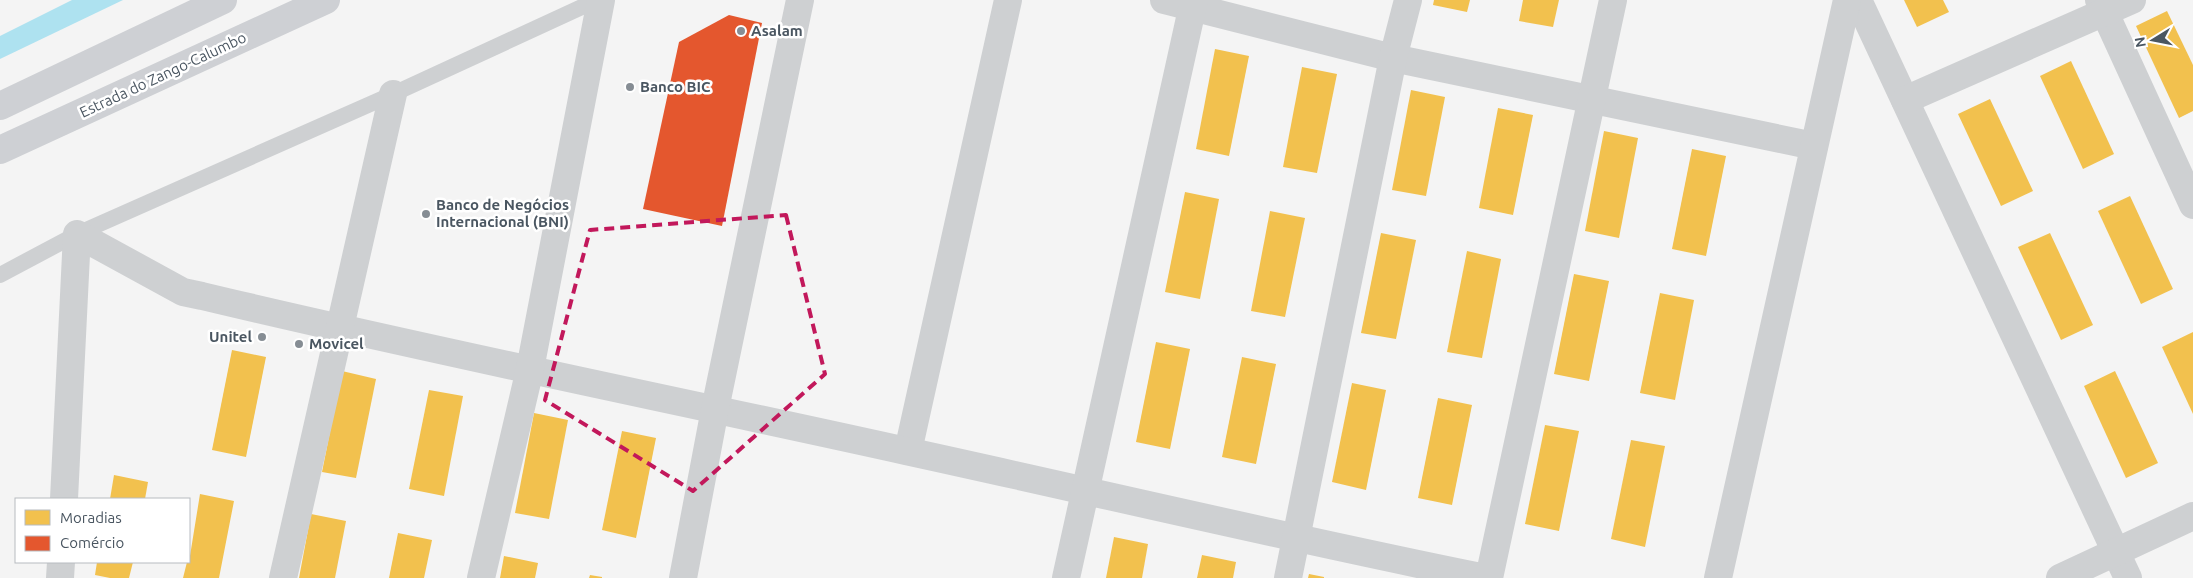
<svg xmlns="http://www.w3.org/2000/svg" width="2193" height="578" viewBox="0 0 2193 578" font-family="Ubuntu,sans-serif">
<style>
.water{fill:#aee2f0}
.homes{fill:#f2c14e}
.shops{fill:#e4572e}
.lines{fill:none;stroke-linecap:round;stroke-linejoin:round}
.lane{stroke:#ced0d2;stroke-width:16}
.street{stroke:#ced0d2;stroke-width:28}
.secondary{stroke:#ced0d4;stroke-width:28}
.marked{fill:none;stroke:#c2185b;stroke-width:4;stroke-dasharray:10 6;stroke-linejoin:round}
.poi-dot{fill:#868d94;stroke:#fff;stroke-width:2}
.labels{text-anchor:middle;stroke-width:5;stroke-linejoin:round;paint-order:stroke}
.poi-label{font-size:15px;font-weight:bold;fill:#4a5661;stroke:#fff;text-anchor:start}
.street-label{font-size:15px;fill:#4a5661;stroke:#fff}
</style>
<rect width="100%" height="100%" fill="#f4f4f4"/>
<path class="water" d="M72,0H123L0,59V36Z"/>
<g class="homes">
<path d="M1434,0H1470L1467,12L1433,5Z"/>
<path d="M1523,0H1559L1553,27L1519,21Z"/>
<path d="M1904,0H1943L1949,12L1917,27Z"/>
<path d="M2167,11L2193,65V111L2179,118L2136,26Z"/>
<path d="M1215,49L1249,56L1229,156L1196,149Z"/>
<path d="M2071,61L2114,154L2083,169L2040,76Z"/>
<path d="M1302,67L1337,74L1317,173L1283,167Z"/>
<path d="M1411,90L1445,97L1426,196L1392,190Z"/>
<path d="M1990,99L2033,191L2001,206L1958,114Z"/>
<path d="M1498,108L1533,115L1513,215L1479,208Z"/>
<path d="M1604,131L1638,138L1619,238L1585,231Z"/>
<path d="M1692,149L1726,156L1706,256L1672,249Z"/>
<path d="M1185,192L1219,199L1200,299L1165,292Z"/>
<path d="M2130,196L2173,289L2141,304L2098,211Z"/>
<path d="M1270,211L1305,218L1285,317L1251,311Z"/>
<path d="M1381,233L1416,240L1396,339L1361,333Z"/>
<path d="M2050,233L2093,325L2061,340L2018,247Z"/>
<path d="M1467,251L1501,259L1482,358L1447,352Z"/>
<path d="M1574,274L1609,281L1589,381L1554,374Z"/>
<path d="M1660,293L1694,300L1675,400L1640,393Z"/>
<path d="M2193,332V414L2162,347Z"/>
<path d="M1156,342L1190,349L1170,449L1136,442Z"/>
<path d="M232,350L266,357L246,457L212,450Z"/>
<path d="M1242,357L1276,364L1256,464L1222,457Z"/>
<path d="M342,371L376,379L356,478L322,472Z"/>
<path d="M2115,371L2158,463L2126,478L2084,386Z"/>
<path d="M1352,383L1386,390L1366,490L1332,482Z"/>
<path d="M429,390L463,396L444,496L409,489Z"/>
<path d="M1438,398L1472,405L1452,505L1418,498Z"/>
<path d="M534,413L568,420L549,519L515,513Z"/>
<path d="M1545,425L1579,431L1559,531L1525,524Z"/>
<path d="M622,431L656,438L636,538L602,530Z"/>
<path d="M1631,440L1665,446L1645,547L1611,539Z"/>
<path d="M114,475L148,482L145,499H110Z"/>
<path d="M200,494L234,501L219,578H183L187,562H189Z"/>
<path d="M311,514L346,521L335,578H299Z"/>
<path d="M398,533L432,540L424,578H389Z"/>
<path d="M1114,537L1148,544L1142,578H1106Z"/>
<path d="M1202,555L1236,562L1233,578H1197Z"/>
<path d="M504,556L538,563L535,578H500Z"/>
<path d="M97,562H133L129,578H110L95,575Z"/>
<path d="M1309,574L1324,577V578H1308Z"/>
<path d="M590,575L602,577V578H589Z"/>
</g>
<path class="shops" d="M729,15L762,23L722,226L643,209L679,42Z"/>
<g class="lines">
<path class="lane" d="M0,275L77,234L393,94L597,0"/>
<g class="street">
<path d="M1164,0L1393,58L1814,146"/>
<path d="M1858,0L2128,578"/>
<path d="M2099,0L2193,205"/>
<path d="M1905,100L2132,0"/>
<path d="M908,451L1008,0"/>
<path d="M64,499L77,234L183,292L202,296C436,352 671,399 906,451C1099,493 1292,539 1486,578"/>
<path d="M60,578L61,562"/>
<path d="M283,578L393,94"/>
<path d="M481,578L530,369L601,0"/>
<path d="M683,578L715,409L800,0"/>
<path d="M1066,578L1194,0"/>
<path d="M1288,578L1393,58L1408,0"/>
<path d="M1489,578L1613,0"/>
<path d="M1718,578L1847,0"/>
<path d="M2060,578L2193,516"/>
</g>
<g class="secondary">
<path d="M0,106L223,0"/>
<path d="M0,150L326,0"/>
</g>
</g>
<path class="marked" d="M786,215L825,374L693,491L545,400L590,230Z"/>
<g class="poi-dot">
<circle cx="741" cy="31" r="5"/>
<circle cx="630" cy="87" r="5"/>
<circle cx="426" cy="214" r="5"/>
<circle cx="262" cy="337" r="5"/>
<circle cx="299" cy="344" r="5"/>
</g>
<g class="labels">
<g class="poi-label">
<text x="751" y="36">Asalam</text>
<text x="640" y="92">Banco BIC</text>
<text x="436" y="210">Banco de Negócios<tspan x="436" dy="17">Internacional (BNI)</tspan></text>
<text x="252" y="342" text-anchor="end">Unitel</text>
<text x="309" y="349">Movicel</text>
</g>
<g class="street-label">
<text transform="translate(163 75) rotate(-25)" y="5">Estrada do Zango-Calumbo</text>
</g>
</g>
<rect x="15" y="498" width="175" height="65" fill="#ffffff" stroke="#b7bbc0"/>
<rect x="25" y="510" width="25" height="15" fill="#f2c14e" stroke="#b7bbc0"/>
<text x="60" y="523" font-size="15" fill="#4a5661">Moradias</text>
<rect x="25" y="536" width="25" height="15" fill="#e4572e" stroke="#b7bbc0"/>
<text x="60" y="548" font-size="15" fill="#4a5661">Comércio</text>
<g transform="translate(2153 40) rotate(260)" stroke="#ffffff" stroke-width="4" paint-order="stroke">
<path d="M0-4L9 19L0 12L-9 19Z" fill="#4a5661"/>
<text y="-8" font-size="14" font-weight="bold" text-anchor="middle" fill="#4a5661">N</text>
</g>
</svg>
